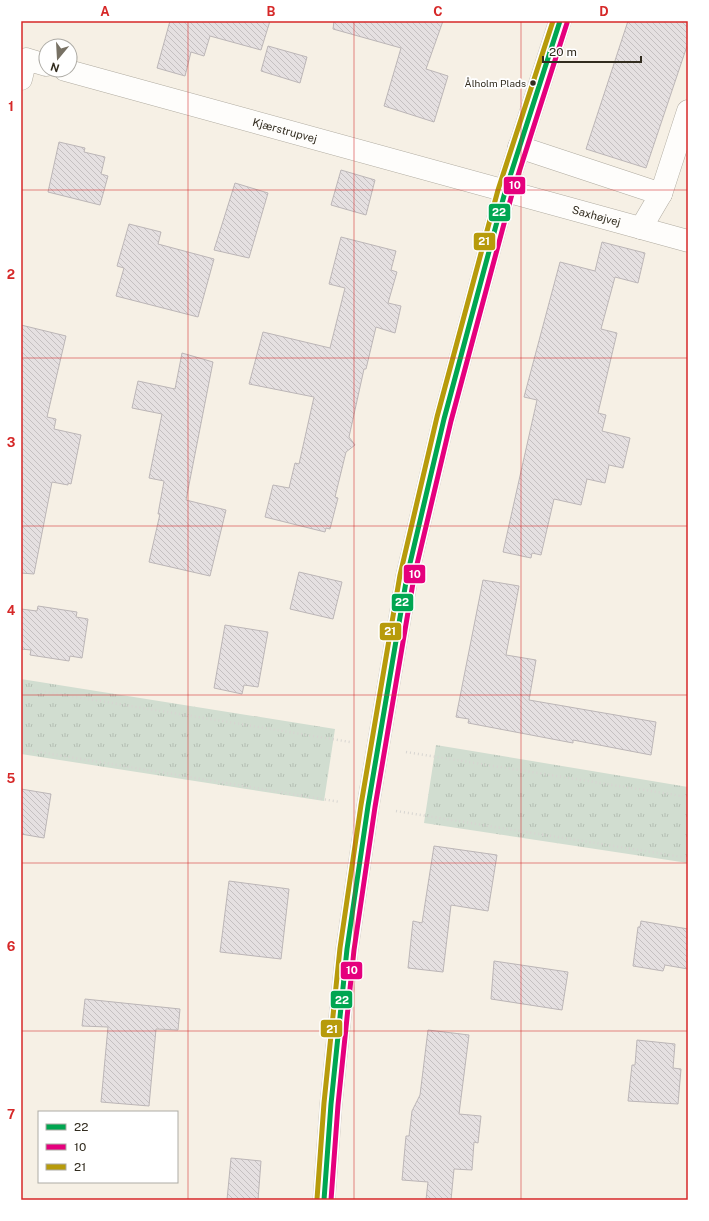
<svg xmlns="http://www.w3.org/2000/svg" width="709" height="1221" viewBox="0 0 709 1221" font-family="'Public Sans',sans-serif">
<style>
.park{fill:url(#park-tufts)}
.building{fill:url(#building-back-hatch);stroke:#bcb6b7}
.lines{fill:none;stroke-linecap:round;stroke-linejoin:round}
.minor-casing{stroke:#b0aba0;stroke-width:23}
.major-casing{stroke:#cfcbc4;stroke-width:23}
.path{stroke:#d7d5d1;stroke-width:2.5;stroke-dasharray:1 3;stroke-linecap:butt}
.minor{stroke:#fefdfb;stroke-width:22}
.major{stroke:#f9f5f3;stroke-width:22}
.bus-1-casing{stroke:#fff;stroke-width:8}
.bus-2-casing{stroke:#fff;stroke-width:8}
.bus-3-casing{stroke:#fff;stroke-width:8}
.bus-1{stroke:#00a651;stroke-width:5}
.bus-2{stroke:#e5007d;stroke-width:5}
.bus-3{stroke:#b79b0b;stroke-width:5}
.grid{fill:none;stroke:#d62828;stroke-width:1;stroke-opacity:0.55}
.bus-dot{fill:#322c1f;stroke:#fff;stroke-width:1.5}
.labels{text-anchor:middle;stroke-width:3.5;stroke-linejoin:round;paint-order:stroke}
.bus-label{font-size:10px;fill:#322c1f;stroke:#fff;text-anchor:end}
.street-label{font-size:11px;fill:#322c1f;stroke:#fff}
.line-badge{stroke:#fff;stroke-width:1.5}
.badge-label{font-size:11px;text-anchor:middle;font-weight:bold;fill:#fff}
.neatline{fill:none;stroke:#d62828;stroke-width:1.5}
.grid-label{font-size:13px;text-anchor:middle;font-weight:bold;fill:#d62828}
</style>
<defs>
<pattern id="park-tufts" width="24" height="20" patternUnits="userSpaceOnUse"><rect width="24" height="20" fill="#d1ddd0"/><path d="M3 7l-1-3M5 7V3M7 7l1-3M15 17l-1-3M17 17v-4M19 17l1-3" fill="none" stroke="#b4beb2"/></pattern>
<pattern id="building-back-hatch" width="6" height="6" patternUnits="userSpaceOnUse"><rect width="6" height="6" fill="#e5e0e1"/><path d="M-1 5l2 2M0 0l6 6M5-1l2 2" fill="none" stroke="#c5c0c1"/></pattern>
</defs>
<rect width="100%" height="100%" fill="#f6f0e5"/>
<g class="park">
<path d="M21,679L335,729L324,801L21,754Z"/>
<path d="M436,745L688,787V863L424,823Z"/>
</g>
<g class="building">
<path d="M170,21H270L261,50L210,36L204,56L191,52L185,76L157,68Z"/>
<path d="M334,21H443L426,69L448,76L434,122L384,106L401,48L333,29Z"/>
<path d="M628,21H688V43L646,168L586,149Z"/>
<path d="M268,46L307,57L300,83L261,71Z"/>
<path d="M59,142L85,148L84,152L105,157L101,174L108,176L100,205L48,192Z"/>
<path d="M341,170L375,180L366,215L331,205Z"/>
<path d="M235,183L268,193L249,258L214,250Z"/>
<path d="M129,224L161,232L158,244L214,259L198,317L116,296L124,268L117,266Z"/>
<path d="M341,237L396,251L391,270L397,272L388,303L401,306L395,333L376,327L366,369H364L349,437L355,445L346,452L335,497L338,498L330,529L326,528L325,532L265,517L273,485L289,488L295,463L299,464L314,397L249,384L263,332L330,348L345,288L329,284Z"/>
<path d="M602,242L645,253L638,283L615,277L601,329L617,333L598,413L606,415L602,431L630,438L623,468L609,465L605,483L587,479L581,505L554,499L541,555L532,553L531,558L503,552L537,400L524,397L560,262L595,271Z"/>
<path d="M21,325L66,336L47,417L56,419L54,429L81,435L71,484L68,483V485L52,482L34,574L21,573Z"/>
<path d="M182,353L213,362L186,500L226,510L210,576L149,562L160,514H158L164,481L149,478L162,414L132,408L138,381L175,389Z"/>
<path d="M299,572L342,582L333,619L290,609Z"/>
<path d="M483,580L519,586L506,655L536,660L529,700L656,722L651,755L573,740V743L468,723L469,719L456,717Z"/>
<path d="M38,606L77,612L76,617L88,619L82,658L70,656L69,661L30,655L31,650L21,649V609L37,611Z"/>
<path d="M225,625L268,632L258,687L244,685L242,694L214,688Z"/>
<path d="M21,789L51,794L44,838L21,834Z"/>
<path d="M434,846L497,855L488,911L451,905L443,972L408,968L413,921L422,923Z"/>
<path d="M229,881L289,889L281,959L220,952Z"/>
<path d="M641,921L688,929V969L665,965L663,971L633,966L638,927H640Z"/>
<path d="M494,961L568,972L562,1010L491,999Z"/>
<path d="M85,999L180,1009L178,1030L156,1029L149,1106L101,1102L108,1027L82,1026Z"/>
<path d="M428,1030L469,1035L459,1114L481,1116L478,1143L474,1142L472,1170L454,1169L451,1200H426L428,1182L402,1180L406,1136H409L412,1111L420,1095Z"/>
<path d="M637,1040L675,1044L673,1068L681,1069L678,1104L628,1101L632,1065H635Z"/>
<path d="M231,1158L261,1161L258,1200H227Z"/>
</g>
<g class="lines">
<g class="minor-casing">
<g id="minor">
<path id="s1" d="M65,70L688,241"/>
<path d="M21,79L26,59L46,65"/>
<path d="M519,147L661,194L688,111"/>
<path d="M641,228L661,194"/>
</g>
</g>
<g class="major-casing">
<path id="major" d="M324,1200L331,1104L347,949L368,806L407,576L444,419L505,192L560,21"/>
</g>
<g class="path">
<path d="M21,688L350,742"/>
<path d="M21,749L340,802"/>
<path d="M406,752L688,797"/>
<path d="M396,811L688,858"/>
</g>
<use href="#minor" class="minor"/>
<use href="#major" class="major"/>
<g class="bus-1-casing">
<path id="bus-1" d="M324,1200L331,1104L347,949L368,806L407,576L444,419L505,192L560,21"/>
</g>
<g class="bus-2-casing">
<path id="bus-2" d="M331,1200L338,1105L354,950L375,807L414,577L451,421L512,194L567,23"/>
</g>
<g class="bus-3-casing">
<path id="bus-3" d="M317,1199L324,1103L340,948L361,805L400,575L437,417L498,190L553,21"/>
</g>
<use href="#bus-1" class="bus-1"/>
<use href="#bus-2" class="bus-2"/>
<use href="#bus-3" class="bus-3"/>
</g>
<path class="grid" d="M188,21V1200M354,21V1200M521,21V1200M21,190H688M21,358H688M21,526H688M21,695H688M21,863H688M21,1031H688"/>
<circle class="bus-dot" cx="533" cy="83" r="3.5"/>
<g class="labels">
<g class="bus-label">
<text x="526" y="87">Ålholm Plads</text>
</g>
<g class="street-label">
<text dy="4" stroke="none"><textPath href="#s1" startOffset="228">Kjærstrupvej</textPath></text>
<text dy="4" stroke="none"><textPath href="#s1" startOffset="551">Saxhøjvej</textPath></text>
</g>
</g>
<g class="line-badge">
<rect x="503" y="176" width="23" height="19" rx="4" fill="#e5007d"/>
<rect x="488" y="203" width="23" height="19" rx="4" fill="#00a651"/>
<rect x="473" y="232" width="23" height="19" rx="4" fill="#b79b0b"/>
<rect x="403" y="564" width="23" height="20" rx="4" fill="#e5007d"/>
<rect x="391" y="593" width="23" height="19" rx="4" fill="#00a651"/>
<rect x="379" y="622" width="23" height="19" rx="4" fill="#b79b0b"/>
<rect x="340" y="961" width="23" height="19" rx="4" fill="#e5007d"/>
<rect x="330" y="990" width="23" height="19" rx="4" fill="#00a651"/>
<rect x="320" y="1019" width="23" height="19" rx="4" fill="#b79b0b"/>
</g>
<g class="badge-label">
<text x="515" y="189">10</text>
<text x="499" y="216">22</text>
<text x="484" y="245">21</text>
<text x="415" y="578">10</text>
<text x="402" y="606">22</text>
<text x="390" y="635">21</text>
<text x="352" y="974">10</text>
<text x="342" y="1004">22</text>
<text x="332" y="1033">21</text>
</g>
<rect width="709" height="1221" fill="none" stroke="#ffffff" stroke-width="44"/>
<rect x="38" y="1111" width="140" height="72" fill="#ffffff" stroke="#adaba5"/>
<rect x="46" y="1124" width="20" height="6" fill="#00a651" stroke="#adaba5"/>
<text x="74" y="1131" font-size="12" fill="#322c1f">22</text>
<rect x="46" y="1144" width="20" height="6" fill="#e5007d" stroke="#adaba5"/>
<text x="74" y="1151" font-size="12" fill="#322c1f">10</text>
<rect x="46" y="1164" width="20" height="6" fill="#b79b0b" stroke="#adaba5"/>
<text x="74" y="1171" font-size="12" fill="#322c1f">21</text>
<g transform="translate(58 58) rotate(198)"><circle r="19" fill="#ffffff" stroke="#adaba5"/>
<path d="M0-3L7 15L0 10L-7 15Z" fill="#777164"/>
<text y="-6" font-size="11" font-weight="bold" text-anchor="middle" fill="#322c1f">N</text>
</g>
<path d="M543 56v6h98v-6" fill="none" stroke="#322c1f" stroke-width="2"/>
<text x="549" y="56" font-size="12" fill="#322c1f" stroke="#ffffff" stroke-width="3" paint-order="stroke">20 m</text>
<rect x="22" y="22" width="665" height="1177" class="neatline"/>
<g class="grid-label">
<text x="105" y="16">A</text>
<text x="271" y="16">B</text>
<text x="438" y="16">C</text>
<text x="604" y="16">D</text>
<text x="11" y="111">1</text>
<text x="11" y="279">2</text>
<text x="11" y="447">3</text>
<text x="11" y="615">4</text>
<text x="11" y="783">5</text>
<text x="11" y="951">6</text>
<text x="11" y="1119">7</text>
</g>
</svg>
